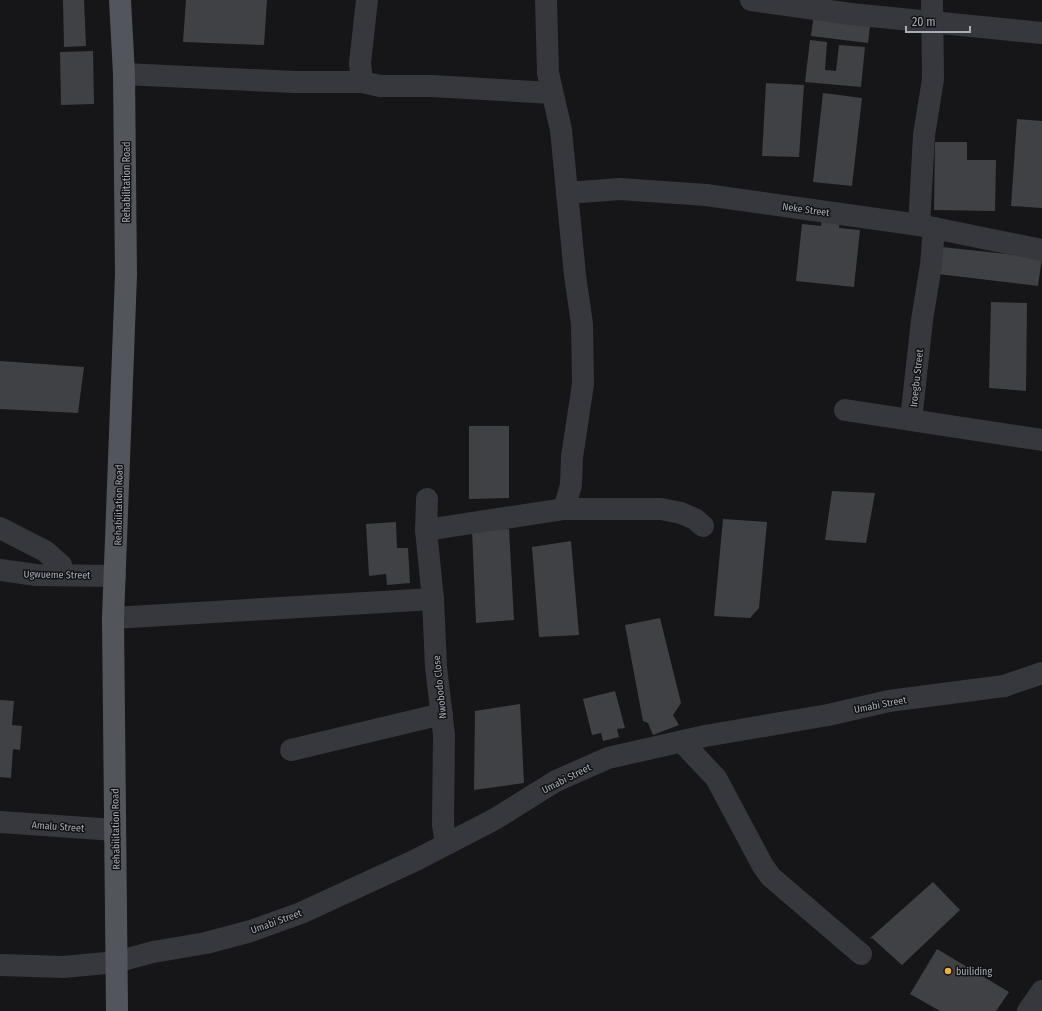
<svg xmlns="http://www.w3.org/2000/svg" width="1042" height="1011" viewBox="0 0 1042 1011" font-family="'Fira Sans Condensed',sans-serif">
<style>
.building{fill:#404145}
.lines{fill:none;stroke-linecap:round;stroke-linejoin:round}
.minor{stroke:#37383d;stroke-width:22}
.major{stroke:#53555c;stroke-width:22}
.poi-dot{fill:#f2b134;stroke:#111113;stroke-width:1.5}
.labels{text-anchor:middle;stroke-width:3;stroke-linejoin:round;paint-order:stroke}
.street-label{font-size:10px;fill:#a8adb8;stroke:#111113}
.poi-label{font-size:10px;fill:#a8adb8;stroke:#111113;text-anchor:start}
</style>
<rect width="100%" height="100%" fill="#161618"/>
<g class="building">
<path d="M63,0H84L86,46L64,47Z"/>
<path d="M186,0H267L264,45L183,42Z"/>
<path d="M814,13L871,19L868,43L811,36Z"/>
<path d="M810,40L827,42L825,70L836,71L839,45L865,47L861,87L805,82Z"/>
<path d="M93,51L94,104L61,105L60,52Z"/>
<path d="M766,83L804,85L799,157L762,156Z"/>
<path d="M823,93L862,98L852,186L813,182Z"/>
<path d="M1017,119L1042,121V208L1011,206Z"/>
<path d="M935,142H967V160H996L995,211L934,210Z"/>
<path d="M822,216L840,218L839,228L860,230L854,287L796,281L802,224L821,226Z"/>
<path d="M942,247L1042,258L1038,286L938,274Z"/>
<path d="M991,302L1027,303L1026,391L989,388Z"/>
<path d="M0,361L84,367L78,413L0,409Z"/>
<path d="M469,426H509V498L469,499Z"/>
<path d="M832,491L875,493L866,543L825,540Z"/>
<path d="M723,519L767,522L759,608L750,618L714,616Z"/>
<path d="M396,522L397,548H408L410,583L387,585L386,574L369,576L366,524Z"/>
<path d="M509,529L514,620L476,623L472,530Z"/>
<path d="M571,541L579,635L539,637L532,547Z"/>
<path d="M660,618L681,703L673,715L679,725L653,735L648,723L643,721L625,625Z"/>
<path d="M615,691L625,728L617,729L619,737L603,741L601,733L592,735L583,699Z"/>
<path d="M0,700L14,701L12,725L22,726L20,750L13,749L11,778L0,777Z"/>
<path d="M520,704L524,783L474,790L475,711Z"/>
<path d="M933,882L960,910L902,965L872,938L869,939Z"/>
<path d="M937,949L1009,992L996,1011H940L910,994Z"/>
</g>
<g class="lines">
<g class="minor">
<path d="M546,0L548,73L561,130L575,275L582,324L583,384L572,457L571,485L564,509"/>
<path d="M751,0L851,14L1042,33"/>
<path d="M124,74L294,82H362L380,86H432L552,93"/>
<path d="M362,82L360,63L367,0"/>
<path d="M567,193L620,189L706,195L919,225L1042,250"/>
<path d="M919,225L924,135L933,79L932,0"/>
<path d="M845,410L1042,440"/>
<path d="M911,420L922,320L931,265L934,228"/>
<path d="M427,499L426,530L433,599L436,667L444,735L443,825L446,844"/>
<path d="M0,528L45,551L61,565L60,574"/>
<path d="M426,530L564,509H661L681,513L695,519L703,526"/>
<path d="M0,570L36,575L115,576"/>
<path d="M113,618L433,599"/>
<path d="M682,742L716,778L763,866L771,877L861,954"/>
<path d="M291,750L442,714"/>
<path d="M0,822L115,830"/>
<path d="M0,965L64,967L116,962L153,952L206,943L251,931L301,913L416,860L495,819L556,781L608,758L705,736L828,715L889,701L1004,686L1042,673"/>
<path d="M1028,1011L1042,991"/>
</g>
<path class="major" d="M117,1011L113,618L126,275L124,74L120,0"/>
</g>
<circle class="poi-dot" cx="948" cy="971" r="4"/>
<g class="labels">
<g class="street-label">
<text transform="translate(126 182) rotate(-90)" y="4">Rehabilitation Road</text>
<text transform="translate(806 209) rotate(8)" y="4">Neke Street</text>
<text transform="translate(916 378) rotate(-84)" y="4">Iroegbu Street</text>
<text transform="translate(118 505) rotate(-89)" y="4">Rehabilitation Road</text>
<text transform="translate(57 574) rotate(1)" y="4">Ugwueme Street</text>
<text transform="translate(439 687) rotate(-96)" y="4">Nwobodo Close</text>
<text transform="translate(880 704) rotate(-11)" y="4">Umabi Street</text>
<text transform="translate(566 778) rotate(-27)" y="4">Umabi Street</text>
<text transform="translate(58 826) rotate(4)" y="4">Amalu Street</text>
<text transform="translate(115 829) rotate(-91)" y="4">Rehabilitation Road</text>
<text transform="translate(276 921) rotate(-20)" y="4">Umabi Street</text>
</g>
<g class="poi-label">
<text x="956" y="975">builiding</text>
</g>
</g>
<path d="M906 26v6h64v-6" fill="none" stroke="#a8adb8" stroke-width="2"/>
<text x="912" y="26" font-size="12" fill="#a8adb8" stroke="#111113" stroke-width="3" paint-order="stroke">20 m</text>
</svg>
